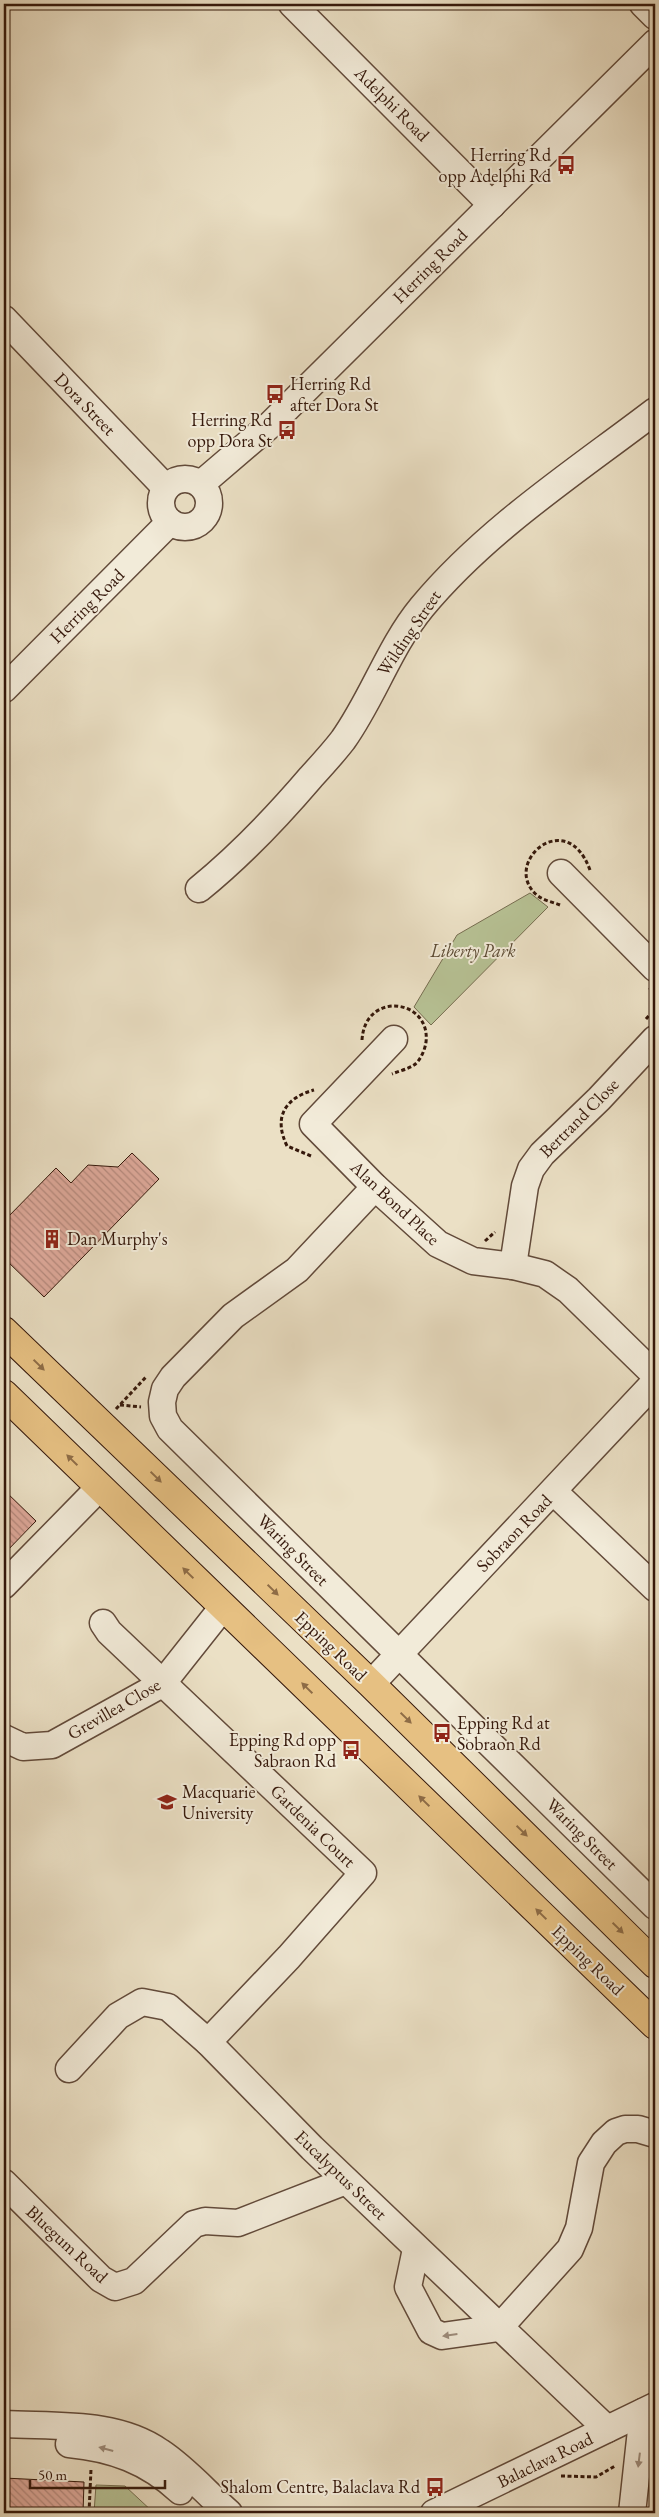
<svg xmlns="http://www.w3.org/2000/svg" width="659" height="2517" viewBox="0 0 659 2517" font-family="'EB Garamond',serif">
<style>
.green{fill:#b7c295;stroke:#766d50}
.building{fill:url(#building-back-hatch);stroke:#35180b}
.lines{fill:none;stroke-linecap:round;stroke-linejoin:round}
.minor-casing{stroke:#624a3a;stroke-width:29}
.major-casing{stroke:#35180b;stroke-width:30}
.path{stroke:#35180b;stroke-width:3;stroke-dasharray:4 2.5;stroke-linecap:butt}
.minor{stroke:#f2ebd9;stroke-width:26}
.major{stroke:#e6c082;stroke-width:28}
.oneway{fill:#8e6c46}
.oneway2{fill:#9d8c7c}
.labels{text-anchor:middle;stroke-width:4;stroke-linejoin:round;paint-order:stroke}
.street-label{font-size:18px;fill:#35180b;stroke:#f2ebd9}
.poi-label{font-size:18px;fill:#35180b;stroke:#f2ebd9;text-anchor:end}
.park-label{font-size:18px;font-style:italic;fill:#5c4b34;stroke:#f2ebd9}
</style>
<defs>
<pattern id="building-back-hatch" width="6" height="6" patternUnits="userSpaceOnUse" patternTransform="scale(1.25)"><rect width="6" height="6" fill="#dea99b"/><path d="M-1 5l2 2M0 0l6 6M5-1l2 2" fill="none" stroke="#b5897d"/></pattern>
</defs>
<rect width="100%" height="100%" fill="#ebe0c5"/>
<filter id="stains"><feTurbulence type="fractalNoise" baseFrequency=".004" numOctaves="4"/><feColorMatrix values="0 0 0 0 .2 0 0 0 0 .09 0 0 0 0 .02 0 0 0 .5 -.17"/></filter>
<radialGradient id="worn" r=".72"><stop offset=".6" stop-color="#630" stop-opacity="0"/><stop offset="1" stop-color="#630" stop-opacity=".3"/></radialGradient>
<g class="green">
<path d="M530,893L548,907L431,1025L414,1007L457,935Z"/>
<path d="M96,2485L125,2486L154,2513H94Z"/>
</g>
<g class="building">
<path d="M132,1153L159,1179L44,1297L4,1258V1221L56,1168L71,1183L88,1165L118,1167Z"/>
<path d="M4,1490L36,1521L4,1554Z"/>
<path d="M4,2478L84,2482L83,2513H4Z"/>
</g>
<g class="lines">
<g class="minor-casing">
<g id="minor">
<path d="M292,4L492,205"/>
<path d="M643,4L655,16"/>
<path d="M4,319L166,488"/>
<circle cx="185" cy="503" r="24"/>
<path d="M201,484L270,425L655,43"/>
<path d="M4,689L170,522"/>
<path d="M561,873L655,968"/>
<path d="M199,889C241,855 276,818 311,777C322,765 333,753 343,740C373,698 389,647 422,607C487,529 575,472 655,411"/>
<path d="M394,1039L313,1124L375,1187L438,1244L473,1261L513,1266L545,1274L568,1290L655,1375"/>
<path d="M375,1187L297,1270L233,1316L173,1377L165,1389L162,1402L163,1416L170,1429L655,1906"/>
<path d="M513,1266L525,1186L531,1169L542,1154L599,1099L655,1039"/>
<path d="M554,1492L655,1588"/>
<path d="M4,1585L100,1487"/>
<path d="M103,1623L109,1632L363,1873L289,1957L208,2042"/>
<path d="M371,1684L655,1382"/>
<path d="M4,1738L23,1747L52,1745L162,1684L223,1607"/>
<path d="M69,2069L118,2016L142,2002L168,2007L208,2042L312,2148L607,2429"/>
<path d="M4,2183L101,2279L115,2287L134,2281L194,2224L205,2221L238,2223L346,2181"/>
<path d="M416,2249L408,2287L431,2331L442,2336L499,2328L570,2249L579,2228L591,2163L604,2143L616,2132L625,2129H638L655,2134"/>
<path d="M4,2424C55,2427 116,2421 160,2452C186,2469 206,2493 229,2513"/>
<path d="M69,2444C112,2448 148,2461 180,2491"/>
<path d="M434,2513L655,2406"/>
<path d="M632,2513L643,2412"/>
</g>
</g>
<g class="major-casing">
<g id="major">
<path d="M4,1331L371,1684L655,1964"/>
<path d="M4,1394L655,2025"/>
</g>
</g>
<g class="path">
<path d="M560,905C553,902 545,901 538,896C499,865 566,804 590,870"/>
<path d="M646,1019L653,1011L650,988"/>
<path d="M362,1040C365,990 431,999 426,1042C425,1050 420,1061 414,1065C408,1069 399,1071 392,1074"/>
<path d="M311,1156L287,1146C273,1117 285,1098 314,1090"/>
<path d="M485,1241L495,1232"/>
<path d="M120,1405L141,1407"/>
<path d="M116,1409L146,1377"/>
<path d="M650,1609L655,1614"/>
<path d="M561,2476L596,2477L615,2466"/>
<path d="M89,2513L91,2469"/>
</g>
<use href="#minor" class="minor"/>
<use href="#major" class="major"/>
</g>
<defs><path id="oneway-solid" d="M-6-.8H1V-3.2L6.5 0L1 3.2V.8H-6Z" transform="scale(1.25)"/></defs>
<g class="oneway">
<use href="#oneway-solid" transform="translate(39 1365) rotate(44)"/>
<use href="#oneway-solid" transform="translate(72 1460) rotate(-136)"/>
<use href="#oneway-solid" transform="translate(156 1477) rotate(44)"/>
<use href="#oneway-solid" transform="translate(188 1573) rotate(-136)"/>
<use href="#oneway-solid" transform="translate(273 1590) rotate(44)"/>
<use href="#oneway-solid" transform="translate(307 1688) rotate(-136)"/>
<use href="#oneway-solid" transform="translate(406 1718) rotate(44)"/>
<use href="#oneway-solid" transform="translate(424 1801) rotate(-136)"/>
<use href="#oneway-solid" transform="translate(522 1831) rotate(44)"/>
<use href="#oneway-solid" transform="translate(541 1914) rotate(-136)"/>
<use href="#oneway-solid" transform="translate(618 1928) rotate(44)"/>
</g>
<g class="oneway2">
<use href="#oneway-solid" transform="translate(450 2335) rotate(172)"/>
<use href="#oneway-solid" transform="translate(106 2449) rotate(-165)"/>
<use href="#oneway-solid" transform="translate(639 2460) rotate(97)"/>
</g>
<defs>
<g id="bus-bare" transform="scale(1.5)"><path d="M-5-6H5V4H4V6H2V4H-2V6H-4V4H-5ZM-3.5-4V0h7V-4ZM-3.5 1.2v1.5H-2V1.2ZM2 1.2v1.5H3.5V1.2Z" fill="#8f2418" stroke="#f2ebd9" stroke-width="2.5" paint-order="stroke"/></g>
<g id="building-bare" transform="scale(1.5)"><path d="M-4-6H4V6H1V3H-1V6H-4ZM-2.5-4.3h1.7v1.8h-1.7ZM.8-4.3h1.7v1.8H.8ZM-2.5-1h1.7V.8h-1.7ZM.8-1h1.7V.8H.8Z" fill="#8f2418" stroke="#f2ebd9" stroke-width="2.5" paint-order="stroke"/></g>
<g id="university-bare" transform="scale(1.5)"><path d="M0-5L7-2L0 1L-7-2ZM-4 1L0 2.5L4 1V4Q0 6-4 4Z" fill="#8f2418" stroke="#f2ebd9" stroke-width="2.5" paint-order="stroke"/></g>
</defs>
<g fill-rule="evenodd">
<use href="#bus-bare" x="566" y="165"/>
<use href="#bus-bare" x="275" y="394"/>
<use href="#bus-bare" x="287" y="430"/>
<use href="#building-bare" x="52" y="1239"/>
<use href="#bus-bare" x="442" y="1733"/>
<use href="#bus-bare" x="351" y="1750"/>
<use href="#university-bare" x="167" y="1802"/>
<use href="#bus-bare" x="435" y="2487"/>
</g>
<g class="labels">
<g class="street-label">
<text transform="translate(392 104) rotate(45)" y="6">Adelphi Road</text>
<text transform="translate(430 266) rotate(-45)" y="6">Herring Road</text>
<text transform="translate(85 404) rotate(46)" y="6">Dora Street</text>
<text transform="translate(87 606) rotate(-45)" y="6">Herring Road</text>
<text transform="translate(409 633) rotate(-56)" y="6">Wilding Street</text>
<text transform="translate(579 1118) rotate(-45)" y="6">Bertrand Close</text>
<text transform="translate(395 1203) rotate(43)" y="6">Alan Bond Place</text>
<text transform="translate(514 1533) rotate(-46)" y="6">Sobraon Road</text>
<text transform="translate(293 1550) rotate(45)" y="6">Waring Street</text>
<text transform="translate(331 1646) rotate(44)" y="6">Epping Road</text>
<text transform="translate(114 1709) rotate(-30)" y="6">Grevillea Close</text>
<text transform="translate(313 1826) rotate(44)" y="6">Gardenia Court</text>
<text transform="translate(582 1834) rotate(45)" y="6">Waring Street</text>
<text transform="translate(588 1960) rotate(44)" y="6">Epping Road</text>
<text transform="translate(341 2175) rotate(44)" y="6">Eucalyptus Street</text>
<text transform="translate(67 2244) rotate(43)" y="6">Bluegum Road</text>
<text transform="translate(545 2460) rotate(-26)" y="6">Balaclava Road</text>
</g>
<g class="poi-label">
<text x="551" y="161">Herring Rd<tspan x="551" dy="21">opp Adelphi Rd</tspan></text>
<text x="290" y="390" text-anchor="start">Herring Rd<tspan x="290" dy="21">after Dora St</tspan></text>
<text x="272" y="426">Herring Rd<tspan x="272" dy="21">opp Dora St</tspan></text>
<text x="67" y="1245" text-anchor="start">Dan Murphy's</text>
<text x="457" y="1729" text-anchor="start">Epping Rd at<tspan x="457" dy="21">Sobraon Rd</tspan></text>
<text x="336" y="1746">Epping Rd opp<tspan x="336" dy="21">Sabraon Rd</tspan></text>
<text x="182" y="1798" text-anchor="start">Macquarie<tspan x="182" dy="21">University</tspan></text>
<text x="420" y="2493">Shalom Centre, Balaclava Rd</text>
</g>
<g class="park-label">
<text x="473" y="957">Liberty Park</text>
</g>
</g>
<rect width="659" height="2517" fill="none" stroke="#ebe0c5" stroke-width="20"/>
<rect x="5" y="5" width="649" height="2507" fill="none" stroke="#35180b" stroke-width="2.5"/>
<rect x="10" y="10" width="639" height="2497" fill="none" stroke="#35180b"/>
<path d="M30 2480v8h135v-8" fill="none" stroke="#35180b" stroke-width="2.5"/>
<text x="38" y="2480" font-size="15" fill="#35180b" stroke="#f2ebd9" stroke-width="4" paint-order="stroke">50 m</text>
<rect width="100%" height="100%" filter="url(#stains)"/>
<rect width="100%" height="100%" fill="url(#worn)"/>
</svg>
